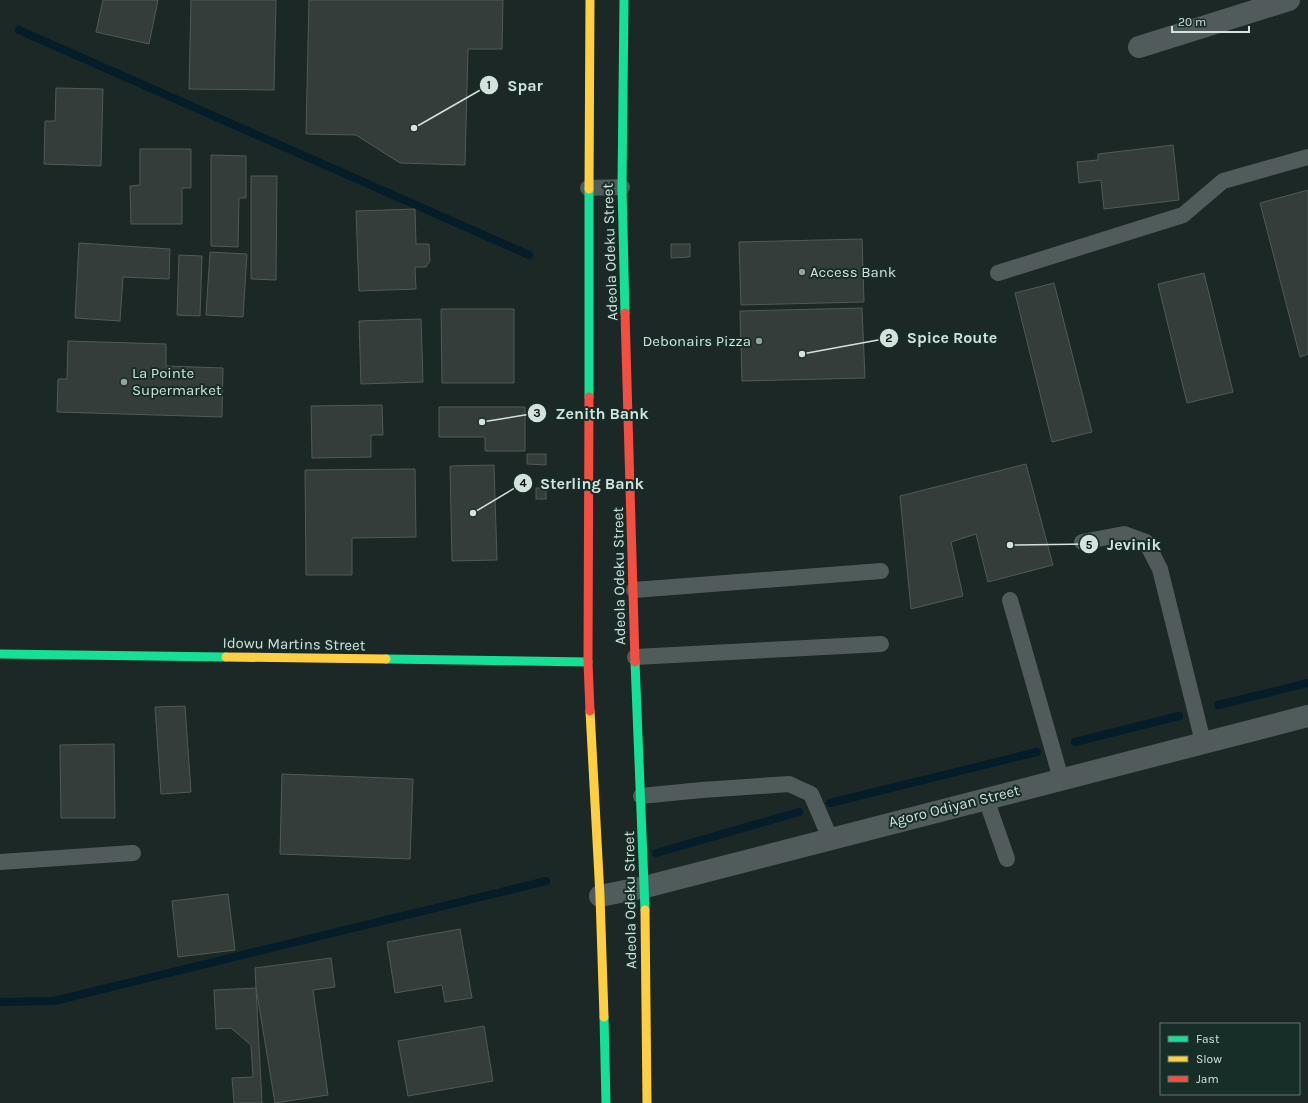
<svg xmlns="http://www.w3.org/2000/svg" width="1308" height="1103" viewBox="0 0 1308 1103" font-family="Karla,sans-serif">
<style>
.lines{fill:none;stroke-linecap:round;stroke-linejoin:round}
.stream{stroke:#051c29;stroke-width:8}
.building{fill:#343d39;stroke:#515a55}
.lane{stroke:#525b5c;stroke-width:16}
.street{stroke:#525b5c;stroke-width:22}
.fast{stroke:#16e098;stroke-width:9}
.slow{stroke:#ffcf43;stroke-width:9}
.jam{stroke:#f24e42;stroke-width:9}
.poi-dot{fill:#94a19d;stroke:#172d27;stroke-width:1.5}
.labels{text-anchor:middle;stroke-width:4;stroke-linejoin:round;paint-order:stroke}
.street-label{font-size:15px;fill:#d4e2dd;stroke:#172d27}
.poi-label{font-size:15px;fill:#d4e2dd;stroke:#172d27;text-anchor:start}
.leader{fill:none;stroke:#d4e2dd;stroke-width:1.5}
.callout-dot{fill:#d4e2dd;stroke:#172d27;stroke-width:1.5}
.mark-label{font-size:12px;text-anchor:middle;font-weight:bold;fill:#111}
.callout-label{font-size:16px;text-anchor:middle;font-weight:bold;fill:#d4e2dd;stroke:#172d27;stroke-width:4;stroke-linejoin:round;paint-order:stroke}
</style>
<rect width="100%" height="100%" fill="#1c2825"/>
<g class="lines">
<g class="stream">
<path d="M19,30L529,255"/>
<path d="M1218,705L1308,683"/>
<path d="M1075,742L1179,716"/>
<path d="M830,803L1037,752"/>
<path d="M656,853L799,812"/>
<path d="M0,1002L54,1001L546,881"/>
</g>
</g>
<g class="building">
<path d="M103,0H158L149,44L96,32Z"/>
<path d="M191,0H276L274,90L189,89Z"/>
<path d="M309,0H503L502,49H468L465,165L400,163L356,135L306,134Z"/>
<path d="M56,88L103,89L101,166L44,164L45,121H55Z"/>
<path d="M1173,145L1179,200L1104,209L1101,180L1079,183L1077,162L1098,160V154Z"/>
<path d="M140,149H191V188H182V224H131L130,186L140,185Z"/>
<path d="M211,155L246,156V198H239L238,247L211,246Z"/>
<path d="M251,176H277L276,280L251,279Z"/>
<path d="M1308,190V354L1300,357L1260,203Z"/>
<path d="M415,209L416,244H429L430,261L426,267H415L416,289L359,291L356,211Z"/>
<path d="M862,239L864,302L741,305L739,242Z"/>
<path d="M79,243L170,249L169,279L123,277L120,321L75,318Z"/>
<path d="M671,244H690V257L671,258Z"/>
<path d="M210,252L247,254L243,317L206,315Z"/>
<path d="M179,255L202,256L200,316L177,315Z"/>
<path d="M1204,273L1233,392L1187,403L1158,284Z"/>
<path d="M1054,283L1092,432L1052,442L1015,293Z"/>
<path d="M862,308L865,378L742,381L740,311Z"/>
<path d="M441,309H514V383H442Z"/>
<path d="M421,319L423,382L361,384L359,321Z"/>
<path d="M68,341L166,344V366L223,368L222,417L57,412L58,379H67Z"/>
<path d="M382,405L383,435H371V457L312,458L311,406Z"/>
<path d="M439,407H525V451H485V437H439Z"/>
<path d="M527,454H546V465L527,464Z"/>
<path d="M1026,464L1053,565L988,582L976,534L951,542L963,596L911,609L900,496Z"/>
<path d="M494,465L497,560L452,561L450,466Z"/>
<path d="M415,469L416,537L352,538V575H306L305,470Z"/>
<rect x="536" y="488" width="10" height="11"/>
<path d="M185,706L191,792L161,794L155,707Z"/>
<path d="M114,744L115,818H61L60,745Z"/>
<path d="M282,774L413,779L410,859L280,854Z"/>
<path d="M228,894L235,950L178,957L172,901Z"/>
<path d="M460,929L472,998L445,1002L442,985L395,993L387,942Z"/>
<path d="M331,958L335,987L313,990L328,1095L275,1103L256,988L255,968Z"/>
<path d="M256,988L262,1103H234L232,1078L253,1077L251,1045L231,1028L216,1029L214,990Z"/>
<path d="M484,1026L493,1081L408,1096L398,1041Z"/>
</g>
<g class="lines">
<g class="lane">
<path d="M588,188L622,187"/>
<path d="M998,273L1183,215L1223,181L1308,157"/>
<path d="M1082,542L1124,534L1146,542L1160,569L1203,742"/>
<path d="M634,590L881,571"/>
<path d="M1010,600L1061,779"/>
<path d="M635,657L881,644"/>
<path d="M641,796L702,790L789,784L811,794L830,838"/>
<path d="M986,799L1007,859"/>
<path d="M0,862L133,853"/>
</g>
<g class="street">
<path d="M1139,47L1289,0"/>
<path d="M600,896L645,887L1308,716"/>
</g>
<g class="fast">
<path d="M624,0L622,187L625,313"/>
<path d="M589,397V189"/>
<path d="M0,654L226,657"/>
<path d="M386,659L588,662"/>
<path d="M635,662L645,910"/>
<path d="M604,1017L606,1103"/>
</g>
<g class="slow">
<path d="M589,189L590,0"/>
<path d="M226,657L386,659"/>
<path d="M590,711L600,896L604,1017"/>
<path d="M645,910L647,1103"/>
</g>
<g class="jam">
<path d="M625,313L635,662"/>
<path d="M589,397L588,662L590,711"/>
</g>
</g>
<g class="poi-dot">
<circle cx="802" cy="272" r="4"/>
<circle cx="759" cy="341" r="4"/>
<circle cx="124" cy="382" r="4"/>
</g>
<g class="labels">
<g class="street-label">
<text transform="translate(610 252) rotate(-92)" y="5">Adeola Odeku Street</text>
<text transform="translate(619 576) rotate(-91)" y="5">Adeola Odeku Street</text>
<text transform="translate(294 644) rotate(1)" y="5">Idowu Martins Street</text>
<text transform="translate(954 806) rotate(-14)" y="5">Agoro Odiyan Street</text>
<text transform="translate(630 900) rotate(-91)" y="5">Adeola Odeku Street</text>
</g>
<g class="poi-label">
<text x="810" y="277">Access Bank</text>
<text x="751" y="346" text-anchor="end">Debonairs Pizza</text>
<text x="132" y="378">La Pointe<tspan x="132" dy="17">Supermarket</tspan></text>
</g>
</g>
<path class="leader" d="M414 128L489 85M802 354L889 338M482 422L537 413M473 513L523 483M1010 545L1089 544"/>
<g class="callout-dot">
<circle cx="414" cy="128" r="4"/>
<circle cx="802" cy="354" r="4"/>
<circle cx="482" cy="422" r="4"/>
<circle cx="473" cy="513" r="4"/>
<circle cx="1010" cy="545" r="4"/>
<circle cx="489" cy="85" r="10"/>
<circle cx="889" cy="338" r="10"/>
<circle cx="537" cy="413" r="10"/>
<circle cx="523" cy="483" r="10"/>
<circle cx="1089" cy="544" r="10"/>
</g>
<g class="mark-label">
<text x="489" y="89">1</text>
<text x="889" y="342">2</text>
<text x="537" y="417">3</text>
<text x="523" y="487">4</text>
<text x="1089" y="549">5</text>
</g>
<g class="callout-label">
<text x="525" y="91">Spar</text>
<text x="952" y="343">Spice Route</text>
<text x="602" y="419">Zenith Bank</text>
<text x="592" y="489">Sterling Bank</text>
<text x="1134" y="550">Jevinik</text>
</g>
<rect x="1160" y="1023" width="140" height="72" fill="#172d27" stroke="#637570"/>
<rect x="1168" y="1036" width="20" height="6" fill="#16e098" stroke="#637570"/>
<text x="1196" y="1043" font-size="12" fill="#d4e2dd">Fast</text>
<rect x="1168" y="1056" width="20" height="6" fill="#ffcf43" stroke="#637570"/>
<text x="1196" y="1063" font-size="12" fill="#d4e2dd">Slow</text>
<rect x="1168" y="1076" width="20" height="6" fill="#f24e42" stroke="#637570"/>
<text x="1196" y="1083" font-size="12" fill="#d4e2dd">Jam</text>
<path d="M1172 26v6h77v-6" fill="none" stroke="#d4e2dd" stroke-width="2"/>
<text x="1178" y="26" font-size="12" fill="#d4e2dd" stroke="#172d27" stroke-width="3" paint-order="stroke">20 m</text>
</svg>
